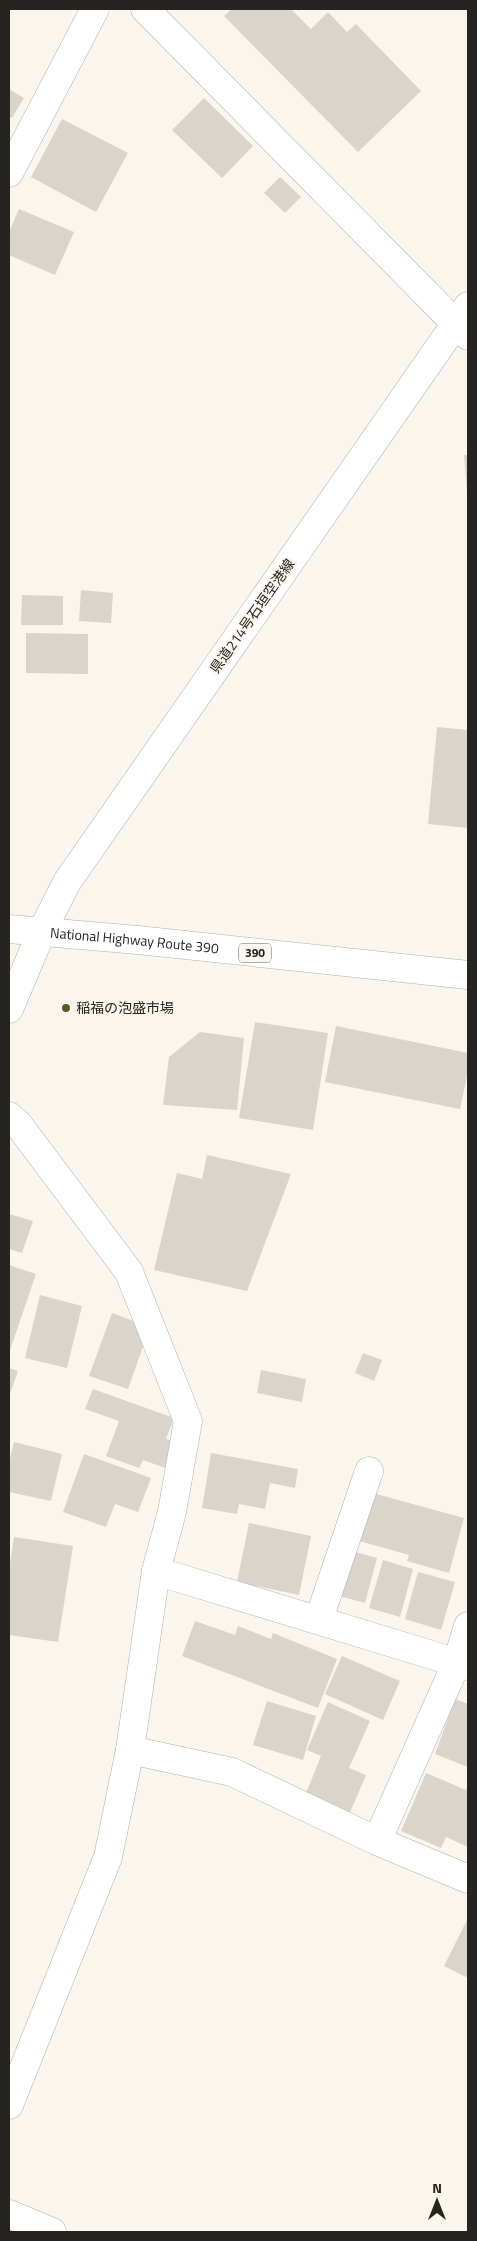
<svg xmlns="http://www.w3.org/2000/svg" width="477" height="2241" viewBox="0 0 477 2241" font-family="'Titillium Web','Noto Sans JP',sans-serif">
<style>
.building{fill:#d9d5cc}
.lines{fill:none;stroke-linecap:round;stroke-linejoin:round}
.street-casing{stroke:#b3afa7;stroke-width:29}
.secondary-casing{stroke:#b3afa7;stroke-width:29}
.highway-casing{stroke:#b3afa7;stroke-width:29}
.street{stroke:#fff;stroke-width:28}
.secondary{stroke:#fff;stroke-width:28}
.highway{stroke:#fff;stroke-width:28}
.poi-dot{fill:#555b29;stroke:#faf6ed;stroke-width:2}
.labels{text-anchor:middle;stroke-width:4;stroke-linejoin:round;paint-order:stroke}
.shield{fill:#faf6ed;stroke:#66635e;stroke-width:1}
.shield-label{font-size:12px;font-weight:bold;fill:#262421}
.street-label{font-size:14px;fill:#262421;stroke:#faf6ed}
.poi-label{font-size:14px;fill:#262421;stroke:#faf6ed;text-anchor:start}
</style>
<rect width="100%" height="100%" fill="#faf6ed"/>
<g class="building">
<path d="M232,9H291L311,29L328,12L347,32L356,24L421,91L358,152L224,16Z"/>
<path d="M9,89L24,98L12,118L9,116Z"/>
<path d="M204,98L253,146L222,178L172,130Z"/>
<path d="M62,119L128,153L96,212L31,177Z"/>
<path d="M280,177L301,197L285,213L264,193Z"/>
<path d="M19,209L74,232L55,275L9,255V232Z"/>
<path d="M464,455H468V494H467Z"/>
<path d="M81,590L113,593L111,623L79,621Z"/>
<path d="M22,595L63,596V625H21Z"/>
<path d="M26,633L88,634V674L26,673Z"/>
<path d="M437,727L468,730V828L428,824Z"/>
<path d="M255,1022L328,1033L313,1130L239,1118Z"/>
<path d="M336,1026L468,1053V1071L460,1109L325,1082Z"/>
<path d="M200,1032L244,1038L237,1110L163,1105L169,1057Z"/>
<path d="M207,1155L291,1174L247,1291L154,1270L177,1173L202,1179Z"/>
<path d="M9,1214L33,1221L22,1253L9,1249Z"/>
<path d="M9,1265L36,1274L9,1353Z"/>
<path d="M40,1295L82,1306L67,1368L25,1358Z"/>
<path d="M112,1313L150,1327L128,1389L89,1376Z"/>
<path d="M363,1353L382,1360L374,1381L355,1373Z"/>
<path d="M9,1368L18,1371L9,1397Z"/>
<path d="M261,1370L306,1379L302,1402L257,1393Z"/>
<path d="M93,1389L174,1418L166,1439L177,1442L168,1469L143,1460L139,1468L106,1456L119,1421L85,1409Z"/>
<path d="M14,1442L62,1454L51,1501L9,1492V1463Z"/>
<path d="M211,1453L298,1469L295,1488L270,1483L265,1509L239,1504L237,1514L202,1508Z"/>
<path d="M84,1454L151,1478L138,1512L115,1504L106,1527L63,1512Z"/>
<path d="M369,1492L464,1518L449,1573L407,1561L409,1555L356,1540Z"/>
<path d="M249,1523L311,1536L299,1595L237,1582Z"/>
<path d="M14,1537L73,1546L58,1642L9,1635V1570Z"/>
<path d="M348,1550L377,1558L365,1603L336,1595Z"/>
<path d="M383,1560L413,1569L400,1617L369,1608Z"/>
<path d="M418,1572L455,1582L441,1630L405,1619Z"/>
<path d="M195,1621L235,1635L238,1626L271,1639L273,1633L337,1659L318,1708L182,1656Z"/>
<path d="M342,1656L400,1681L383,1720L325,1694Z"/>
<path d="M455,1699L468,1704V1767L435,1754Z"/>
<path d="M267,1701L316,1716L303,1760L253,1745Z"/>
<path d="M328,1702L370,1721L349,1768L366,1775L348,1817L304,1798L321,1756L307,1750Z"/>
<path d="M426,1773L466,1790L468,1785V1847L446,1837L441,1848L401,1831Z"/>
<path d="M468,1918V1978L444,1966Z"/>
</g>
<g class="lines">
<g class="street-casing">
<g id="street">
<path d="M9,173L95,9"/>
<path d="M9,1116L18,1124L129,1272L188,1421L172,1512L156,1571L130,1750L108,1857L9,2105"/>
<path d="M156,1571L468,1666"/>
<path d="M319,1619L369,1471"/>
<path d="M130,1750L232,1772L377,1841L468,1879"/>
<path d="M377,1841L457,1662L468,1626"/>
</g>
</g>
<g class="secondary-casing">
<g id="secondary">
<path d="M145,9L468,336"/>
<path d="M42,931L67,882L468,306"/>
<path d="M9,2214L52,2232"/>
</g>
</g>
<g class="highway-casing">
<g id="highway">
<path id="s1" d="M9,929L138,940L468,975"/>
<path d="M9,1009L42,931"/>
</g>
</g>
<use href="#street" class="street"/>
<use href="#secondary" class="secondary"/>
<use href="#highway" class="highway"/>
</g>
<circle class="poi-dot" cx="66" cy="1008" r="5"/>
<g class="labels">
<rect class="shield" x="239" y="943.5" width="32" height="19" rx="4"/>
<g class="shield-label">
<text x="255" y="957">390</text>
</g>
<g class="street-label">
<text transform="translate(252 616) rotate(-55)" y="5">県道214号石垣空港線</text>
<text dy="5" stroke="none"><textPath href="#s1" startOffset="126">National Highway Route 390</textPath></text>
</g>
<g class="poi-label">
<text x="76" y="1013">稲福の泡盛市場</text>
</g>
</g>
<rect width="477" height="2241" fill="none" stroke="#262421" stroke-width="20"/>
<g transform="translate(437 2201)" stroke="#faf6ed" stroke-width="4" paint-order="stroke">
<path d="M0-4L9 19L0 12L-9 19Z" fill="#262421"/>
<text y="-8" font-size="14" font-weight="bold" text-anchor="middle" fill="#262421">N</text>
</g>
</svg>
